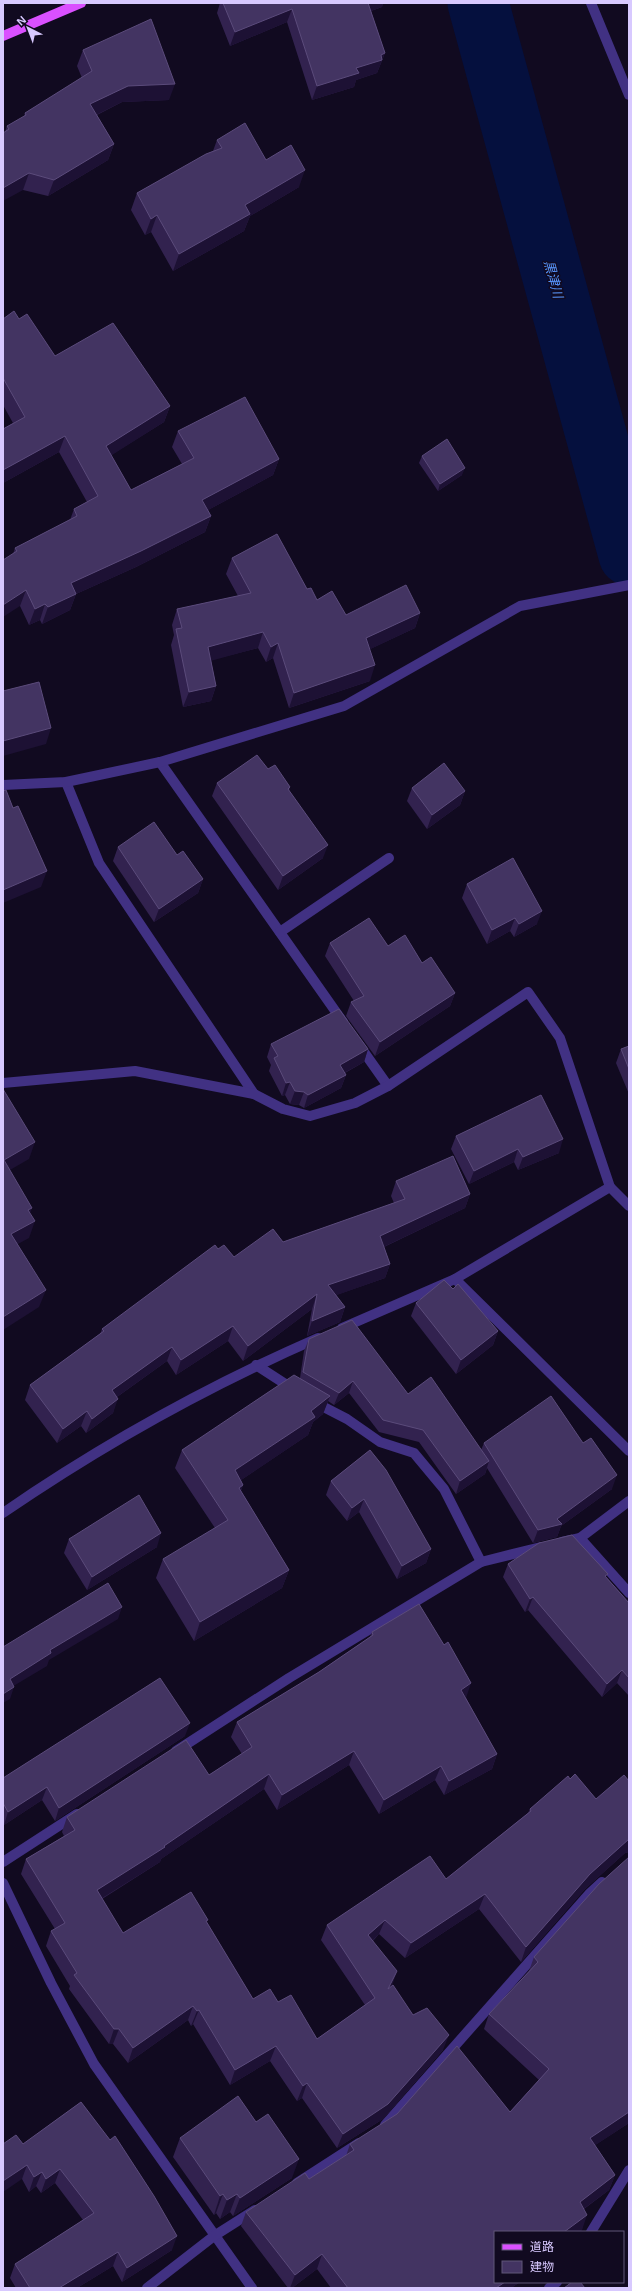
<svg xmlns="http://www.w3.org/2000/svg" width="632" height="2291" viewBox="0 0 632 2291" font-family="Arial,'Noto Sans JP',sans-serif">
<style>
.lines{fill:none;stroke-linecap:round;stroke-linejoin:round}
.river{stroke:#05103e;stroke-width:61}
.minor{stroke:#413183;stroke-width:10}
.major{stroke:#da50ff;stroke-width:10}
.wall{fill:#32224f}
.shaded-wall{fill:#1d1134}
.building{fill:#433462;stroke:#5b4b7b}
.labels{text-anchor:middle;stroke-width:3;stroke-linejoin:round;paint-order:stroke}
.water-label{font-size:13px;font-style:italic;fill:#5796ff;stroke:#110a20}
</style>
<rect width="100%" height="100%" fill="#110a20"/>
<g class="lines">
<path class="river" d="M478,3L629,555"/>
<g class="minor">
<path d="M591,3L629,95"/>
<path d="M160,762L343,1022"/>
<path d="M66,782L99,863L254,1094"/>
<path d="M3,785L66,782L160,762L344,706L520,606L629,585"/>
<path d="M280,932L389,858"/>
<path d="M359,1045L388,1086"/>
<path d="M3,1083L135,1071L254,1094L283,1109L310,1116L355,1103L388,1086L528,992L560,1038L610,1187"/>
<path d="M455,1279L629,1451"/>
<path d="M342,1328L455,1279L610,1187L629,1206"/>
<path d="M256,1365L293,1389"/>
<path d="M314,1402L347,1419L380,1442L414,1453L444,1489L481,1562"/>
<path d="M3,1513C102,1445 208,1386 318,1338"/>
<path d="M580,1538L629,1593"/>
<path d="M562,1542L580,1538L629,1501"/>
<path d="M176,1751L289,1678L481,1562L541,1547"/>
<path d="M3,1862L77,1814"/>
<path d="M3,1883L51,1983L94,2064L252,2288"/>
<path d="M385,2125L589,1894L602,1882"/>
<path d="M297,2183L359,2143"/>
<path d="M591,2232L629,2170"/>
<path d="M147,2288L214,2236L255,2210"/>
<path d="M549,2288L557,2282"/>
</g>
<path class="major" d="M3,36L81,3"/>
</g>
<g class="wall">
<path d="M220,3H383L382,7L371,11L385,53L377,73L356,80L354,87L312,100L287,22L230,46L217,13Z"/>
<path d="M83,50L169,100L122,102L97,115L114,144L108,160L48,196L23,190L5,132L7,126L24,117L25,113L82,78L77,66Z"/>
<path d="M217,140L266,160L299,187L250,216L244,231L173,271L151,232L145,235L131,210L137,193L213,151Z"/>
<path d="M3,319H19L55,356L170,406L164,422L111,455L131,490L182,464L172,447L178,431L279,459L273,475L208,510L211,516L205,532L136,567L76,594L70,610L42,624L40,620L29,625L20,606L13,554L15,548L70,520L74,509L87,502L59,452L3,483V429L13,423L3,405Z"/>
<path d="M422,456L462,475L438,491L419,463Z"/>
<path d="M232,558L307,589L317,600L346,615L420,613L415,628L370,649V681L289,708L273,658L266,662L258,648L211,660L216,686L211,701L183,707L171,645L174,635L172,625L177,609L238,596L226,574Z"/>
<path d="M268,769L290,787L289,791L323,858L278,890L212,796L217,783Z"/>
<path d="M412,788L465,791L460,805L427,829L407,801Z"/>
<path d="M118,847L177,855L203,879L198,893L154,922L113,861Z"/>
<path d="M467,884L537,924L514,937L510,931L487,944L462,898Z"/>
<path d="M330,943L388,946L422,963L455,993L450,1006L375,1056L346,1016L351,1002L354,1001L325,956Z"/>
<path d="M271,1044L368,1049L364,1062L345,1073L346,1075L341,1088L304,1108L299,1105L290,1104L285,1095L282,1096L269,1071L271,1065L267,1057Z"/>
<path d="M629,1046V1094L616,1063L621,1049Z"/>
<path d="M456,1136L559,1153L518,1170L514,1162L469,1184L451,1149Z"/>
<path d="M396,1181L470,1194L465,1208L384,1247L390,1264L385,1278L336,1295L345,1307L340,1322L307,1336L312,1309L243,1361L228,1341L176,1375L167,1361L117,1397L113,1413L86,1433L81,1426L57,1443L25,1400L30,1385L100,1334L102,1329L218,1249L234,1257L283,1242L394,1203L391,1196Z"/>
<path d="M453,1289L498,1331L493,1345L456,1374L411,1316L416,1303Z"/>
<path d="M309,1339L408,1394L481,1450L484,1443L612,1489L561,1526L557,1537L533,1543L487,1468L485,1474L456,1494L419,1442L379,1432L349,1393L334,1405L328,1401L323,1414L313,1422L308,1435L241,1480L243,1485L241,1491L289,1570L282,1588L194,1641L156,1578L163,1559L215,1528L175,1468L182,1450L300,1378L304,1351Z"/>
<path d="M370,1450L431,1549L426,1563L397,1579L359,1512L347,1521L326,1495L331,1481Z"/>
<path d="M69,1539L157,1547L87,1590L64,1553Z"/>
<path d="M508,1564L606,1577L629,1603V1696L617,1683L602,1697L528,1610L525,1612L503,1577Z"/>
<path d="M372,1632L466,1698L497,1754L492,1769L444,1795L435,1780L379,1814L349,1765L277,1810L264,1789L161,1859L160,1862L102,1899L123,1933L207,1923L253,1999L278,2002L317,2039L365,2005L321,1940L327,1925L446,1879L528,1813L530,1809L570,1779L596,1799L629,1781V1852L625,1853L585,1889L521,1962L479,1909L405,1958L379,1934L373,1941L391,1987L413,2015L443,2050L383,2119L337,2148L302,2098L297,2101L270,2061L230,2085L193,2024L191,2026L188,2020L128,2063L113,2044H109L69,1989L70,1986L46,1946L51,1931L55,1929L21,1874L26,1859L64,1836L62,1832L67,1817L209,1775L242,1754L231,1737L237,1722L319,1672L370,1637Z"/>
<path d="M185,1736L55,1821L42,1800L4,1825L3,1824V1778Z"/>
<path d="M629,1857V2123L595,2145L615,2175L609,2190L584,2209L582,2230L578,2232H495L520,2282L511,2288H331L317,2269L292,2288H288L241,2226L246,2212L309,2179L346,2156L350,2144L510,2112L539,2080L484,2029L489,2014L529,1971L534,1957Z"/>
<path d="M81,2102L172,2250L122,2282L113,2266L77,2288H16L10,2278L15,2264L83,2220L55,2183L41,2193L36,2186L29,2192L22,2179L23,2144Z"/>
<path d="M180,2138L292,2178L233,2216L230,2212L220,2219L216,2213L214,2215L173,2157Z"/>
</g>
<g class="shaded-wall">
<path d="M366,3H383L382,7L362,14Z"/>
<path d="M292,9L287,22L230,46L235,32Z"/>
<path d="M385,53L377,73L356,80L354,87L312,100L317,86L356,68Z"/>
<path d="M175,84L169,100L122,102L84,121L90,104L128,86Z"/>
<path d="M114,144L108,160L48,196L54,180Z"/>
<path d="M305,170L299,187L250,216L244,231L173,271L179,254L245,205Z"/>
<path d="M29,173L23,190L3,201V188Z"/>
<path d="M157,215L151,232L145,235L151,219Z"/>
<path d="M170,406L164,422L101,462L106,446Z"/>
<path d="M65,436L59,452L3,483V470Z"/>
<path d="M279,459L273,475L197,516L202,500Z"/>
<path d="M465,468L462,475L438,491L440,484Z"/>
<path d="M211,516L205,532L136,567L76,594L70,610L42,624L48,607L71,583Z"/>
<path d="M26,590L20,606L3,617V605Z"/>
<path d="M45,604L40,620L29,625L35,609Z"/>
<path d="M420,613L415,628L360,654L366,638Z"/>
<path d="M263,632L258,648L203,663L208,647Z"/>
<path d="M278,643L273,658L266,662L271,647Z"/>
<path d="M375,665L370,681L289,708L294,693Z"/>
<path d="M216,686L211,701L183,707L189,692Z"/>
<path d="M51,728L46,744L3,756V741Z"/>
<path d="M465,791L460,805L427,829L432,815Z"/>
<path d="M328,845L323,858L278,890L283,876Z"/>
<path d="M47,871L41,887L3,903V890Z"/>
<path d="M203,879L198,893L154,922L159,909Z"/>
<path d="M542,911L537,924L514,937L519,924Z"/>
<path d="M515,918L510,931L487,944L492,930Z"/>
<path d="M455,993L450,1006L375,1056L380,1042Z"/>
<path d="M368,1049L364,1062L335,1078L340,1065Z"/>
<path d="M346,1075L341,1088L304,1108L308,1095Z"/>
<path d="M290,1082L285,1095L282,1096L286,1083Z"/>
<path d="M295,1091L304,1092L299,1105L290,1104Z"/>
<path d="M563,1139L559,1153L518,1170L523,1157Z"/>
<path d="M35,1142L29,1159L3,1174L4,1160Z"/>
<path d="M518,1149L514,1162L469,1184L474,1171Z"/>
<path d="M470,1194L465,1208L375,1251L380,1236Z"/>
<path d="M32,1208L26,1225L28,1210Z"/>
<path d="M35,1221L29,1238L5,1251L11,1234Z"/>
<path d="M390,1264L385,1278L323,1300L328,1285Z"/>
<path d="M46,1290L39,1307L3,1330V1317Z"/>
<path d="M317,1294L312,1309L243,1361L248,1346Z"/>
<path d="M345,1307L340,1322L307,1336L312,1321Z"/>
<path d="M233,1326L228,1341L176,1375L181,1360Z"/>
<path d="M498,1331L493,1345L456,1374L461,1360Z"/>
<path d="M172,1347L167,1361L107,1404L112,1390Z"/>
<path d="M353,1381L349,1393L334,1405L339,1393Z"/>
<path d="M330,1396L323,1414L313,1422L308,1435L228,1489L235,1470Z"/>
<path d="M118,1399L113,1413L86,1433L92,1419Z"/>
<path d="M87,1411L81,1426L57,1443L63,1429Z"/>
<path d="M489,1461L485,1474L456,1494L460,1481Z"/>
<path d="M617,1475L612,1489L561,1526L557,1537L533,1543L538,1530L557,1519Z"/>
<path d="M243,1485L237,1503L239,1488Z"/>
<path d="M364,1499L359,1512L347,1521L352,1508Z"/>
<path d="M161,1533L157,1547L87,1590L92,1577Z"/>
<path d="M431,1549L426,1563L397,1579L402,1566Z"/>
<path d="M289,1570L282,1588L194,1641L200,1622Z"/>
<path d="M533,1597L528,1610L525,1612L530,1599Z"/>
<path d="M122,1607L118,1619L49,1660L47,1666L5,1691L10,1679L50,1650Z"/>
<path d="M622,1670L617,1683L602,1697L607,1684Z"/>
<path d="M471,1683L466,1698L461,1690Z"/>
<path d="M14,1687L10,1699L3,1703V1694Z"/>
<path d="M190,1723L185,1736L55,1821L59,1808Z"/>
<path d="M354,1751L349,1765L277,1810L282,1795Z"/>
<path d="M497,1754L492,1769L444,1795L449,1781Z"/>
<path d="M441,1766L435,1780L379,1814L384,1800Z"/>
<path d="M269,1774L264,1789L161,1859L160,1862L91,1905L97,1890L164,1846Z"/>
<path d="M47,1787L42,1800L4,1825L8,1812Z"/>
<path d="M629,1839V1852L625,1853L585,1889L521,1962L526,1947L590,1874Z"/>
<path d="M485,1894L479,1909L405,1958L411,1943Z"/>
<path d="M385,1920L379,1934L363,1950L368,1935Z"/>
<path d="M397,1971L392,1986L382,2004L388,1989Z"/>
<path d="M193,2006L188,2020L128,2063L133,2048Z"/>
<path d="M199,2010L193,2024L191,2026L197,2011Z"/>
<path d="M114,2029H119L113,2044H109Z"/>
<path d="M449,2035L443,2050L383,2119L337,2148L343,2134Z"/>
<path d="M276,2046L270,2061L230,2085L235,2070Z"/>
<path d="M307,2083L302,2098L297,2101L303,2086Z"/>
<path d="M629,2112V2123L585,2152L590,2138Z"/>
<path d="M299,2159L292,2178L233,2216L240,2198Z"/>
<path d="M27,2165L22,2179L3,2192V2181Z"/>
<path d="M60,2169L55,2183L41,2193L46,2179Z"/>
<path d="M42,2172L36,2186L29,2192L34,2177Z"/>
<path d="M615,2175L609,2190L574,2216L580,2202Z"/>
<path d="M223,2194L216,2213L214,2215L220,2196Z"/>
<path d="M237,2194L230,2212L220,2219L227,2200Z"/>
<path d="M587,2215L582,2230L578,2232H564Z"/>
<path d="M177,2236L172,2250L122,2282L127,2268Z"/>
<path d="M118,2252L113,2266L77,2288H59Z"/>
<path d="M322,2254L317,2269L292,2288H290L295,2275Z"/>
<path d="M505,2282H520L511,2288H496Z"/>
</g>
<g class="building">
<path d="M223,3H368L385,53L381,55L382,60L356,68L359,73L317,86L292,9L235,32Z"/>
<path d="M151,19L175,84L128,86L90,104L114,144L54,180L29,173L3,188V133L9,129L7,126L26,115L25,113L92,71L83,50Z"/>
<path d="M245,123L266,160L291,145L305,170L245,205L250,214L179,254L157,215L151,219L137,193L206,154L222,148L217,140Z"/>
<path d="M14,311L19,319L27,314L55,356L113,323L170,406L106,446L131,490L194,458L178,431L245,397L279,459L202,500L211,516L141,551L71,583L76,594L48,607L45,604L35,609L26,590L3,605V560L17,551L15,548L77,516L74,509L98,496L65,436L3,470V429L25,417L3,378V319Z"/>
<path d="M447,439L465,468L440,484L422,456Z"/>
<path d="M277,534L307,589L311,588L317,600L332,591L346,615L406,585L420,613L366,638L375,665L294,693L278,643L271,647L263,632L208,647L216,686L189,692L176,629L182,628L177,609L251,593L232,558Z"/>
<path d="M39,682L51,728L3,741V691Z"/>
<path d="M257,755L268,769L275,765L290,787L288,789L328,845L283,876L217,783Z"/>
<path d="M444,763L465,791L432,815L412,788Z"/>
<path d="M6,790L13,808L18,806L47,871L3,890V791Z"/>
<path d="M154,822L177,855L183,851L203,879L159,909L118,847Z"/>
<path d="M513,858L542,911L519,924L515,918L492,930L467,884Z"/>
<path d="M369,918L388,946L405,935L422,963L431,957L455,993L380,1042L351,1002L364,996L330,943Z"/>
<path d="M339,1009L368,1049L340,1065L346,1075L308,1095L304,1092L295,1091L290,1082L286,1083L274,1058L278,1056L271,1044Z"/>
<path d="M629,1046V1069L621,1049Z"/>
<path d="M3,1089L35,1142L4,1160L32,1208L28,1210L35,1221L11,1234L46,1290L3,1317Z"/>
<path d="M541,1095L563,1139L523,1157L518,1149L474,1171L456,1136Z"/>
<path d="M453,1156L470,1194L380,1236L390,1264L328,1285L345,1307L312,1321L317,1294L248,1346L233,1326L181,1360L172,1347L112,1390L118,1399L92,1419L87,1411L63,1429L30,1385L104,1331L102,1329L215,1245L218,1249L224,1245L234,1257L273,1229L283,1242L405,1199L396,1181Z"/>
<path d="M444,1280L453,1289L458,1284L498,1331L461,1360L416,1303Z"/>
<path d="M352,1320L408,1394L431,1377L489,1461L460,1481L423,1430L383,1420L353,1381L339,1393L303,1372L309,1339Z"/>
<path d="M294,1375L330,1396L311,1411L315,1417L235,1470L243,1485L239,1488L289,1570L200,1622L163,1559L228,1520L182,1450Z"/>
<path d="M551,1396L583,1443L591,1438L617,1475L557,1519L562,1524L538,1530L484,1443Z"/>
<path d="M370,1450L386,1470L431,1549L402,1566L364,1499L352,1508L331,1481Z"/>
<path d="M139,1495L161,1533L92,1577L69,1539Z"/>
<path d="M572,1535L608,1574L605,1576L629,1603V1678L622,1670L607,1684L533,1597L530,1599L508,1564L539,1543Z"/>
<path d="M108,1583L122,1607L50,1650L51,1653L10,1679L14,1687L3,1694V1647Z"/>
<path d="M419,1604L444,1645L448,1642L471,1683L461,1690L497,1754L449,1781L441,1766L384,1800L354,1751L282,1795L269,1774L164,1846L165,1847L97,1890L123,1933L191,1892L208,1920L206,1921L253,1999L270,1989L278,2002L291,1995L317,2039L375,1998L327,1925L430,1856L446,1879L531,1811L530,1809L568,1776L570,1779L575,1774L596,1799L624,1775L629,1781V1839L590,1874L526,1947L485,1894L411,1943L385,1920L368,1935L397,1971L388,1989L393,1985L413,2015L427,2008L449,2035L388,2104L343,2134L307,2083L303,2086L276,2046L235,2070L199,2010L197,2011L193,2006L133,2048L119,2029H114L74,1975L77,1973L51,1931L65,1923L26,1859L75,1830L67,1817L186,1740L209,1775L252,1747L237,1722L319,1672L373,1635L372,1632Z"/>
<path d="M160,1678L190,1723L59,1808L47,1787L8,1812L3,1803V1778Z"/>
<path d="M629,1857V2112L590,2138L615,2175L580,2202L587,2215L564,2232H495V2282H505L496,2288H348L322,2254L295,2275L246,2212L305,2173L309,2179L354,2150L350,2144L397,2114L457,2046L510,2112L549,2069L489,2014L538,1962L534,1957L599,1884Z"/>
<path d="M238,2096L256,2122L268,2114L299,2159L240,2198L237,2194L227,2200L223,2194L220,2196L180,2138Z"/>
<path d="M81,2102L110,2140L115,2136L154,2196L177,2236L127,2268L118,2252L59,2288H30L15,2264L94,2213L60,2169L46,2179L42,2172L34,2177L27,2165L3,2181V2144L16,2135L23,2144Z"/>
<path d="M572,2282H580L585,2288H564Z"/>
</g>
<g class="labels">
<g class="water-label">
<text transform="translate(554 279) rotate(75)" y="5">黒津川</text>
</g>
</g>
<rect width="632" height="2291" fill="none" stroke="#d8c9ff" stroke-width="8"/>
<rect x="494" y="2231" width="130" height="52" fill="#110a20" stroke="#615679"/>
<rect x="502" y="2244" width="20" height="6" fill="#da50ff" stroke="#615679"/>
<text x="530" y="2251" font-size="12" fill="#d8c9ff">道路</text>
<rect x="502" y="2261" width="20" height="12" fill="#433462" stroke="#615679"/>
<text x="530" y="2271" font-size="12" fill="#d8c9ff">建物</text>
<g transform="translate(28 28) rotate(318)" stroke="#110a20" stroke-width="3" paint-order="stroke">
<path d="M0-3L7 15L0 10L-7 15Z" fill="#d8c9ff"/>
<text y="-6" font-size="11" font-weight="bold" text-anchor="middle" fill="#d8c9ff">N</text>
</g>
</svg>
